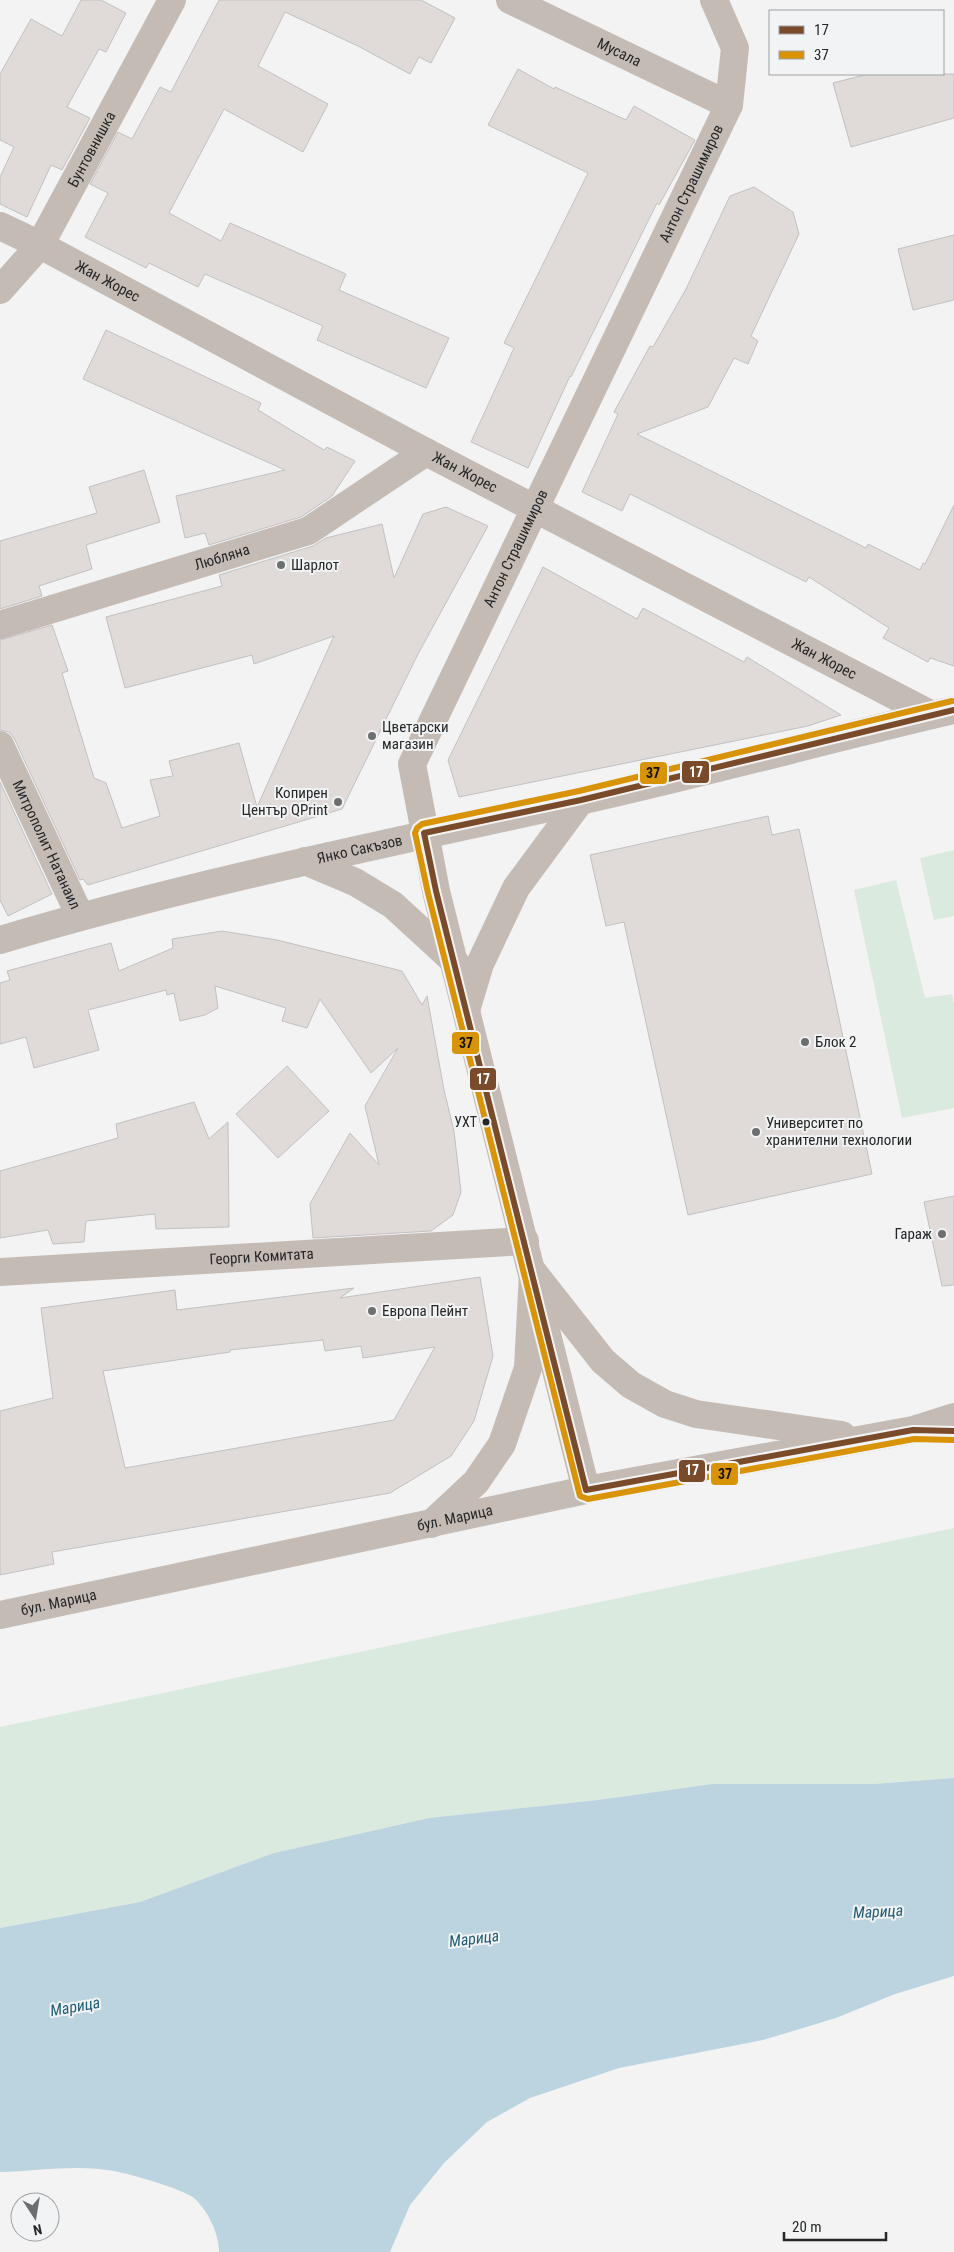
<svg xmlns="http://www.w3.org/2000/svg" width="954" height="2252" viewBox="0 0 954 2252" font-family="'Roboto Condensed',sans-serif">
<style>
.green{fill:#dbeade}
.water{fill:#bbd4e0}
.building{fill:#e0dad8;stroke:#c2c1c1;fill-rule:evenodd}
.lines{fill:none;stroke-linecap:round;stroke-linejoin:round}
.minor{stroke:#c5bbb5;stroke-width:28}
.tertiary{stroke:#c5bbb5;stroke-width:28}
.bus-1-casing{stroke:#f2f3f4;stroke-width:10}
.bus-2-casing{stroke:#f2f3f4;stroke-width:10}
.bus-1{stroke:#7a4b2a;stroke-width:6}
.bus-2{stroke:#d89306;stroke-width:6}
.poi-dot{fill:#6d6e6e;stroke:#f2f3f4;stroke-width:2}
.bus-dot{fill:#252626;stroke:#f2f3f4;stroke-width:2}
.labels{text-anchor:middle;stroke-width:4;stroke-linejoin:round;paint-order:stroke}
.bus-label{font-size:14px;fill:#252626;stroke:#f2f3f4;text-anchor:end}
.street-label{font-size:15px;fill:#252626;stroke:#f2f3f4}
.poi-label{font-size:15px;fill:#252626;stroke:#f2f3f4;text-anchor:start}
.water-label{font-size:16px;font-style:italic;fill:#1d5b76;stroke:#f2f3f4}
.line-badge{stroke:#f2f3f4;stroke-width:2}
.badge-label{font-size:14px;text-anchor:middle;font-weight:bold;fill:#fff}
.pale-badge-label{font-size:14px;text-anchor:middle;font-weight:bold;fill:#111}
</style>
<rect width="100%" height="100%" fill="#f3f3f3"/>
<g class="green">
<path d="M954,850V916L934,920L920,858Z"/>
<path d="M896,880L925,998L952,994L954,1004V1108L902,1118L854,890Z"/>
<path d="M954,1528V1778L873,1784H712L598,1800L429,1818L274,1853L140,1902L0,1928V1727Z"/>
</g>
<path class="water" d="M954,1778V1976L895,1994L836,2018L763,2040L619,2068L530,2098L487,2122L444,2163L410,2205L390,2252H219C219,2233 208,2211 194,2198C183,2189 130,2174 114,2171C78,2164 37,2171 0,2172V1928L140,1902L274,1853L429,1818L598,1800L712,1784H873Z"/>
<g class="building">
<path d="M81,0H101L126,13L106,52L99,49L67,107L90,118L62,170L51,165L27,217L0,204V177L14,147L0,140V74L31,19L62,36Z"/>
<path d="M219,0H421L455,18L431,63L419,57L410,74L358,46L285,12L258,66L328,104L303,152L224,109L169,213L221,241L230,223L346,274L339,290L449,338L426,388L317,340L323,326L205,274L198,287L149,263L146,268L85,237L108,193L90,184L118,132L132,139L160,87L171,92Z"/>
<path d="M518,69L554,89L555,87L626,120L634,106L695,140L659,205L657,203L571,377L570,376L528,468L471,442L514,348L504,343L588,173L488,125Z"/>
<path d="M868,74H954V118L851,147L833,83Z"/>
<path d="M754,187L793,212L799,234L751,336L758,341L748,364L734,358L708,407L637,434L866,548L868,544L920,570L923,563L925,564L954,505V666L930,658L928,662L883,638L889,628L809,577L806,582L630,494L622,511L582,492L618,414L614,412L650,346L653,347L686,289L730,196Z"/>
<path d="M954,235V300L913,310L898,249Z"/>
<path d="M106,330L261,403L258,410L324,450L327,447L355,461L332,496L301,517L209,545L205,533L185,538L176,496L285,470L83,379Z"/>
<path d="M144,470L160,522L86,545L92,569L39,586L42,596L0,609V541L97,513L89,487Z"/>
<path d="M446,507L488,526L418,654L342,809L88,885L83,879L80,880L14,738L9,732L0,730V640L52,625L68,671L62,673L94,778L106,783L122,828L160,816L150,780L173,776L169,761L239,743L257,807L334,636L254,664L252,655L125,688L106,617L222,586L219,575L313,546L326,538L382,524L394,578L423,514Z"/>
<path d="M543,567L637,619L643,608L744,662L747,657L841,715L808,726L459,797L448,760Z"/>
<path d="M0,782L52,894L8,916L0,900Z"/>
<path d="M768,816L772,835L799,829L872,1174L688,1215L624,922L606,926L590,855Z"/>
<path d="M222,931L277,940L402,971L422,1005L427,996L444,1090L454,1131L461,1192L453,1215L431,1231L313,1238L310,1204L350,1133L379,1165L365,1106L398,1048L371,1073L320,999L307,1028L282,1021L286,1008L215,986L218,1008L205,1015L180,1021L174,993L167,995L166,990L88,1010L99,1050L34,1068L26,1037L0,1044V983L10,980L7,971L111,943L119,971L173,948L172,939Z"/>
<path d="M287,1066L329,1111L278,1158L236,1114Z"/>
<path d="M194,1102L209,1139L228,1122L229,1227L156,1229L155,1214L86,1221L84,1242L53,1244L48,1230L0,1238V1171L118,1138L116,1124Z"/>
<path d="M954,1196V1285L942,1286L924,1202Z"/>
<path d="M480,1277L493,1356L474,1421L451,1456L390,1493L52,1552L54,1564L0,1575V1411L53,1398L41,1308L175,1290L177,1310L354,1288L340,1298ZM323,1340L325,1351L361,1346L363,1358L435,1347L394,1420L125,1468L103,1371L230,1352V1350Z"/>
</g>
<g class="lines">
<g class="minor">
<path id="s1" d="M510,0L729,105"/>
<path id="s2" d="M0,226L40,245L426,452L932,715"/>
<path id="s3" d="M0,290L40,245L172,0"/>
<path id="s4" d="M0,625L308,531L426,452"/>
<path id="s5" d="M0,745L80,916"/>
<path d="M305,861L355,882L393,905L455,962"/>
<path id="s6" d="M0,940C191,883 386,844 580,801C705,773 829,739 954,710"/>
<path d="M467,1007L480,964L516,888L581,800"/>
<path id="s7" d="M0,1272L525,1241"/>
<path id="s8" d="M586,1490L436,891L412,764L729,105L735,48L714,0"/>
</g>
<g class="tertiary">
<path d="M533,1272L603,1361L631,1385L665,1404L696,1414L842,1435"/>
<path d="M431,1524L476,1482L502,1444L528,1368L533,1272"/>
<path id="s9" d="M0,1615L586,1490L913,1430L954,1417"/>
</g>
<g class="bus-1-casing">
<path id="bus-1" d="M954,710L581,800L424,833L436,891L586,1490L913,1430L954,1431"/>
</g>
<g class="bus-2-casing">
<path id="bus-2" d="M952,701L579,791L422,824L417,828L415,833L428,893L580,1496L588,1499L914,1439L954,1440"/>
</g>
<use href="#bus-1" class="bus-1"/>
<use href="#bus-2" class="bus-2"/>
</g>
<g class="poi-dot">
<circle cx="281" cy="565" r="5"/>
<circle cx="372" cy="736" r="5"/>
<circle cx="338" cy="802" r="5"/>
<circle cx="805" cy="1042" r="5"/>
<circle cx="756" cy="1132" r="5"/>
<circle cx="942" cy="1234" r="5"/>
<circle cx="372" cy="1311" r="5"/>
</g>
<circle class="bus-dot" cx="486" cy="1122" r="4.5"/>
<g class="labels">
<g class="bus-label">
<text x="477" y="1127">УХТ</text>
</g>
<g class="street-label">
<text dy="5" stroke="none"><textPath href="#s1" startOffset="121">Мусала</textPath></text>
<text dy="5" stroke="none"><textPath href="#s3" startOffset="169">Бунтовнишка</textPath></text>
<text dy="5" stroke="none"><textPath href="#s8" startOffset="1391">Антон Страшимиров</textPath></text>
<text dy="5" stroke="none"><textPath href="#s2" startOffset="121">Жан Жорес</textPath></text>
<text dy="5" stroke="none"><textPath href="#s2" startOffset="526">Жан Жорес</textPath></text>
<text dy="5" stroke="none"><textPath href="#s8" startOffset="986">Антон Страшимиров</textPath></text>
<text dy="5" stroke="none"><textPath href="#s4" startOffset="232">Любляна</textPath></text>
<text dy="5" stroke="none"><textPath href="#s2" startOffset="931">Жан Жорес</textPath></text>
<text dy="5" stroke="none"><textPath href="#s5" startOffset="110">Митрополит Натанаил</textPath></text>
<text dy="5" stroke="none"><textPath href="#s6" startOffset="371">Янко Сакъзов</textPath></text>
<text dy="5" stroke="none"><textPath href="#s7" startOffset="262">Георги Комитата</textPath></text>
<text dy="5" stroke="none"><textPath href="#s9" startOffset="465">бул. Марица</textPath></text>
<text dy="5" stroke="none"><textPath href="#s9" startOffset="60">бул. Марица</textPath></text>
</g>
<g class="poi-label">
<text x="291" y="570">Шарлот</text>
<text x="382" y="732">Цветарски<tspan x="382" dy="17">магазин</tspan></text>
<text x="328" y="798" text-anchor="end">Копирен<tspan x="328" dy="17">Център QPrint</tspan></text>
<text x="815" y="1047">Блок 2</text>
<text x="766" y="1128">Университет по<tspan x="766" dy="17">хранителни технологии</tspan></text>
<text x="932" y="1239" text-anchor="end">Гараж</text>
<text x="382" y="1316">Европа Пейнт</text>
</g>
<g class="water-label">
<text transform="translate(878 1911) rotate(-3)" y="6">Марица</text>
<text transform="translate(474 1938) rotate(-7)" y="6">Марица</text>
<text transform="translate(75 2006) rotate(-10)" y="6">Марица</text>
</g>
</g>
<g class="line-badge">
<rect x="681" y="760" width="29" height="24" rx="5" fill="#7a4b2a"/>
<rect x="639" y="761" width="29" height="24" rx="5" fill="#d89306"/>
<rect x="451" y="1031" width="29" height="24" rx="5" fill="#d89306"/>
<rect x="469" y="1067" width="28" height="24" rx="5" fill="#7a4b2a"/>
<rect x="678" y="1459" width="28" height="24" rx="5" fill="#7a4b2a"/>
<rect x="710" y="1462" width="29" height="24" rx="5" fill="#d89306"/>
</g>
<g class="badge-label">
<text x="696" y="777">17</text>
<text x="483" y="1084">17</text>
<text x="692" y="1475">17</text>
</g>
<g class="pale-badge-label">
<text x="653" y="778">37</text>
<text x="466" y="1048">37</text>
<text x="725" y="1479">37</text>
</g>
<rect x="769" y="10" width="175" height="65" fill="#f2f3f4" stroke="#a0a1a2"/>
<rect x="779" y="26" width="25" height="8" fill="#7a4b2a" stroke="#a0a1a2"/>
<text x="814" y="35" font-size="15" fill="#252626">17</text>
<rect x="779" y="51" width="25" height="8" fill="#d89306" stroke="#a0a1a2"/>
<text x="814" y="60" font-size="15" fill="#252626">37</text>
<g transform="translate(35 2217) rotate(168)"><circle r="24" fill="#f2f3f4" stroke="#a0a1a2"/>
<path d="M0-4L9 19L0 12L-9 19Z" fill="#6d6e6e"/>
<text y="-8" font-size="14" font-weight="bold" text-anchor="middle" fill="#252626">N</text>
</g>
<path d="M784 2232v8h102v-8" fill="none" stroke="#252626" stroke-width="2.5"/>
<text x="792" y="2232" font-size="15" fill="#252626" stroke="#f2f3f4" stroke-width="4" paint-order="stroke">20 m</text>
</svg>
